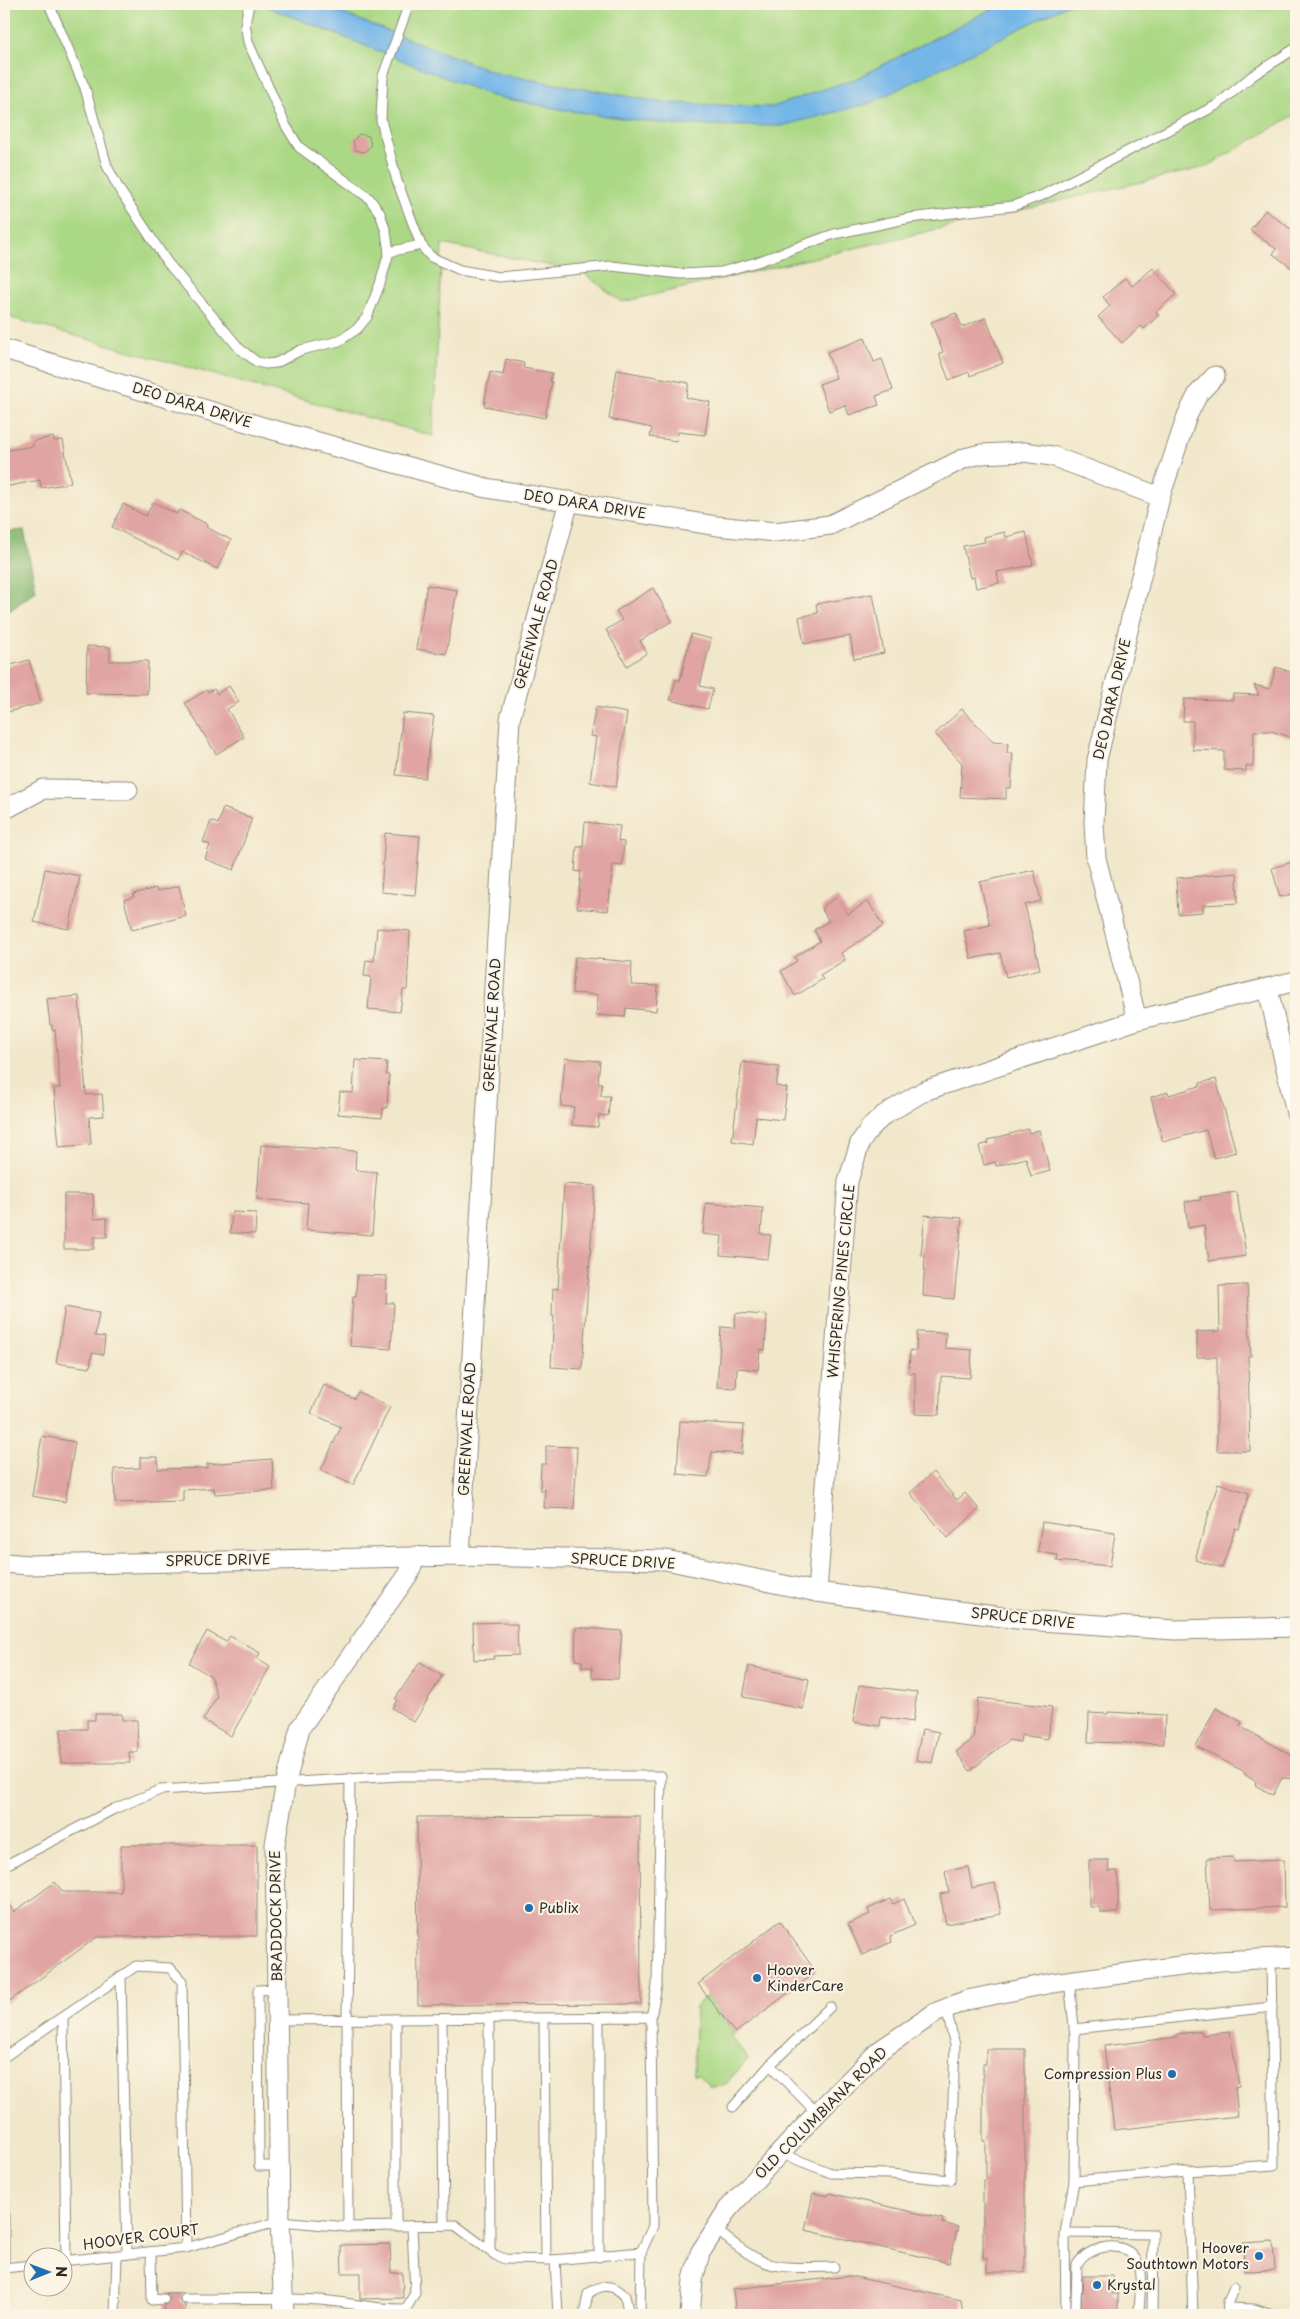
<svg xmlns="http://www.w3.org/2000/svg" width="1300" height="2319" viewBox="0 0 1300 2319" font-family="'Playpen Sans',sans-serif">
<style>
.green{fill:#abd885;stroke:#6b8258}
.forest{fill:#88b872;stroke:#5a724e}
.water{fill:#73b6e8;stroke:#4f708a}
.building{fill:#e0a4a2}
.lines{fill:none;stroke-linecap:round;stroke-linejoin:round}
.service-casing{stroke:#8e897a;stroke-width:11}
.minor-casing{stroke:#8e897a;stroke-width:21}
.service{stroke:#fff;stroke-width:9}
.minor{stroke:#fff;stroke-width:19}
.poi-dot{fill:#1f6fb2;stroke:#fcf5e5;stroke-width:2}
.labels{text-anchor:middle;stroke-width:4;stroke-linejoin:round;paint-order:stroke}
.street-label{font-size:14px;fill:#2b2b2b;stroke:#fcf5e5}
.poi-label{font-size:14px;fill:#2b2b2b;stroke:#fcf5e5;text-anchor:start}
</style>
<rect width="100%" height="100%" fill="#fcf5e5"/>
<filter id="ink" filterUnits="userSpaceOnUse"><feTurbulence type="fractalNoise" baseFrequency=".02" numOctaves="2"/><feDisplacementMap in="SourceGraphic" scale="10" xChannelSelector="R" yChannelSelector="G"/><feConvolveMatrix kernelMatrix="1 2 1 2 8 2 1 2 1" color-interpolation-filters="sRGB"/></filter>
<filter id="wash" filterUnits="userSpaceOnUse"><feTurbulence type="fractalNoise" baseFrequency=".0096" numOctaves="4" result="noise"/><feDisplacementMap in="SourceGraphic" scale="20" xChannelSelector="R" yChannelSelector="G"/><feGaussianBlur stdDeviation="1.12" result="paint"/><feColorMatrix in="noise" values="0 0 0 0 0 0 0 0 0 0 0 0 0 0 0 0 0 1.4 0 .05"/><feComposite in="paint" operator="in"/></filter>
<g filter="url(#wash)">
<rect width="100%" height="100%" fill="#f1e7ca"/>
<g class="green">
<path d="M4,4H1296V114L1206,167L622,302L582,272L442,244L433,436L5,316Z"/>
<path d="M707,1996L735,2033L731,2036L748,2059L724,2086L711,2087L699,2075H694L695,2006Z"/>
</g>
<path class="forest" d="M24,530L36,591L4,615V532Z"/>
<path class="water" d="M260,4H318L499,74L667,103L772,107L857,78L1001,4H1069L871,103L781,126L673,125L570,111L492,96Z"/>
<g id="blocks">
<g class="building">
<path d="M359,134L369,136L371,146L364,152L355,150L353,141Z"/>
<path d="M1265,210L1296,233V271L1273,254L1276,249L1250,230Z"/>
<path d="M1153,268L1176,294L1156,312L1159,315L1144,329L1141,326L1122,343L1098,317L1110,306L1103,297L1125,278L1132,286Z"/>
<path d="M956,313L962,327L986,318L1003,363L970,376L969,372L949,380L939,354L943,352L931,322Z"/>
<path d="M865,338L874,362L882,359L893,390L876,396L879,405L849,415L845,405L829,411L819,384L836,378L827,352Z"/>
<path d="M506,359L524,363L523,368L552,373L550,381L552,382L545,418L484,406L490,372L503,375Z"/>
<path d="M617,370L689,383L686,398L710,402L705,435L678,432L677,441L650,437L652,428L609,419Z"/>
<path d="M53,437L54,441L63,440L71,483L41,488L40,480L4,487V451L33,446V441Z"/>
<path d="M153,502L177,514L179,510L207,524L206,527L231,540L217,569L182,552L178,560L112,527L123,504L146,516Z"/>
<path d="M1005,532L1006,537L1026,532L1033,565L997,572L999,583L976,588L974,577L970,578L963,546L985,542L984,537Z"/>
<path d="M427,585L457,590L446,654L416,649Z"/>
<path d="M653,588L672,621L640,641L647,653L627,666L606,630L622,620L616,611Z"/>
<path d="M873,594L884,653L854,659L850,636L804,644L799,617L818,613L816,604Z"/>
<path d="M691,634L711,639L700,686L713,689L708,709L670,700L676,679L680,681Z"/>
<path d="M87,646L110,647V661H148L147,694L86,693Z"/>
<path d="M29,660L41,703L4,713V667Z"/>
<path d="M1276,667L1296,674V728L1294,738L1271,731H1254L1253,766H1246V771L1224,770V751L1193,750V721H1183L1184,699L1233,700V694L1259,695L1254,685L1270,689Z"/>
<path d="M229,686L239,702L227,709L244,737L216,754L185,703L207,690L208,692L214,689L217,694Z"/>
<path d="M596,707L627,713L616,787L590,782L596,737L590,736Z"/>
<path d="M962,709L993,742L1008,743L1007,753H1013L1011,788H1006V799L960,797L962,763L935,734Z"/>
<path d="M403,713L434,716L425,778L396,775Z"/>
<path d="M223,808L252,818L234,870L205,859L210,845L203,842L211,821L218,824Z"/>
<path d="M585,822L620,826L618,841L624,842L622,866L613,865L608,911L577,908L581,872L575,871L577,847H583Z"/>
<path d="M385,833L420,836L415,895L381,892Z"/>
<path d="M1296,861V893L1280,897L1272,868Z"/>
<path d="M45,869L80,876L69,929L34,922Z"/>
<path d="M1034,870L1041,901L1025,905L1040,969L1006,977L1000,953L971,959L964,931L990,925L980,882Z"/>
<path d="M1237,873L1238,903L1203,905V912L1178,914L1176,878Z"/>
<path d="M179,886L186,916L132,930L124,900L134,897L133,894L156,888L157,891Z"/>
<path d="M837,897L848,914L868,901L883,926L841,953L845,960L820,975L823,979L795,996L781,971L797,961L795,957L820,941L814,930L829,921L821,908Z"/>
<path d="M377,928L410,931L407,990H403L400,1012L368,1009L371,977L364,976L366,960L374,961Z"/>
<path d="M575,957L632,962L631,985L658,986L656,1011L626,1008L625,1017L596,1015L598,995L572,993Z"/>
<path d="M79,996L86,1095L102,1094L104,1116L89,1117L91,1144L59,1147L54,1088H60L55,1030H52V1025H50L47,999Z"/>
<path d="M565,1058L600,1061L598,1083H602L601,1096H610L608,1116L599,1115L598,1127L572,1125L574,1107L561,1106Z"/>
<path d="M355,1060L387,1062L386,1075H389L387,1108H383L382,1118L338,1114L340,1092L353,1093Z"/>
<path d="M742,1062L779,1067L776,1086L787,1088L783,1120L756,1117L753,1144L732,1141Z"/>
<path d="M1216,1079L1236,1152L1214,1158L1206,1130L1163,1142L1151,1097L1168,1092L1169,1095L1200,1086V1083Z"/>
<path d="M1028,1129L1029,1133L1039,1130L1050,1171L1031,1176L1026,1158L996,1166L995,1162L984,1165L979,1146L989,1143L988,1140Z"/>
<path d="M261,1145L356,1151L355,1170L377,1172L372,1235L306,1230L308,1203L257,1199Z"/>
<path d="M564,1184L595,1186L582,1369L551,1367L554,1316H552L553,1288L558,1289Z"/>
<path d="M1237,1192L1246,1256L1209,1261L1204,1225L1188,1228L1185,1202L1201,1200L1200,1197Z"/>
<path d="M64,1194H93L94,1219L107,1218V1237H94V1249H64Z"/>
<path d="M706,1203L763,1208L761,1234L771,1235L768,1259L720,1255L722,1236L703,1234Z"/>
<path d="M232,1212L256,1213L255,1234L230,1233Z"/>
<path d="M925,1215L962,1218L954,1299L923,1296L925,1256L921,1255Z"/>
<path d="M357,1275L387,1276L386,1303H394L391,1349L350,1346L353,1296H356Z"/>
<path d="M1247,1285L1251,1356H1248L1250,1451H1217V1357H1197V1332L1220,1331L1219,1286Z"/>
<path d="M65,1307L99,1313L95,1336L105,1337L103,1355L92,1353L90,1368L56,1363Z"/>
<path d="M736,1313L767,1315L765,1350L760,1349L758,1370L737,1368L736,1388L717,1387L721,1327L734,1328Z"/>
<path d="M917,1332L946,1333L945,1348L972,1350L970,1378L941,1376L939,1415L915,1414V1373H909L910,1350L916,1351Z"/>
<path d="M324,1385L354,1399L358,1392L390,1407L353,1485L321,1470L341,1427L311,1413Z"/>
<path d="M680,1421L744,1425L742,1454L712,1452L708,1477L677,1474Z"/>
<path d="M42,1436L75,1442L65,1502L32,1496Z"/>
<path d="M546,1446L577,1447L574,1509L544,1508L545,1490H540L541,1464H546Z"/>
<path d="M140,1457H158V1469L207,1468V1464L272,1459L274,1490L215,1494L214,1488L183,1490V1501L115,1503L114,1469L140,1468Z"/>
<path d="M933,1472L957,1500L965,1493L979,1509L948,1538L910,1493Z"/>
<path d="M1218,1483L1249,1493L1239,1529L1235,1528L1222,1568L1195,1560Z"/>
<path d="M1042,1522L1115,1533L1110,1566L1057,1561L1058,1555L1038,1552Z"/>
<path d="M507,1622V1624H517L518,1655L493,1656L494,1659L474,1660L473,1623Z"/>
<path d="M576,1627L622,1631L618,1679L592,1678V1667H582V1661L575,1660Z"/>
<path d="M207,1631L226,1642L230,1636L260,1653L257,1659L270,1667L231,1736L203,1720L217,1697L211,1676L189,1663Z"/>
<path d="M420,1662L442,1676L414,1722L392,1708L397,1700L395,1699Z"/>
<path d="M749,1666L809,1679L803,1709L743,1697Z"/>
<path d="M859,1685L917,1692L913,1722L881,1717L880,1726L853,1722Z"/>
<path d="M978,1698L1052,1707L1048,1739L1021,1735L1020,1742L1009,1740L970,1771L956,1752L973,1739Z"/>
<path d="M1216,1708L1242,1722L1240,1726L1296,1758V1779L1282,1778L1273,1795L1255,1785L1256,1782L1244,1774L1245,1772L1196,1746Z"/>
<path d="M1108,1712L1165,1715L1164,1744L1088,1742L1089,1713L1108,1714Z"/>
<path d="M95,1714H122V1720H137L138,1752H129L130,1763H61V1729H87V1720H95Z"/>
<path d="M922,1729L939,1732L932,1763L916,1760Z"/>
<path d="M640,1816L641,2004L418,2005L417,1817Z"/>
<path d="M121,1845H257V1936L97,1937L4,2005V1898L14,1912L55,1882L63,1892H121Z"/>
<path d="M1233,1857L1234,1862L1284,1860L1285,1907L1210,1910L1207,1858Z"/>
<path d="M1089,1860H1109L1108,1871H1118V1913H1100V1907H1089Z"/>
<path d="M968,1867L972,1888L995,1883L1001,1914L946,1924L940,1894L949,1892L945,1871Z"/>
<path d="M890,1899L893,1904L904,1899L915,1925L890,1936L892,1942L862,1955L848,1924L870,1914L868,1909Z"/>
<path d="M780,1921L816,1972L735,2033L698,1984Z"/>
<path d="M1201,2031L1202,2035L1230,2032L1239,2086L1235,2087L1238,2116L1114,2130L1104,2046L1177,2037V2034Z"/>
<path d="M986,2049H1025V2272H987V2258H983V2180H986V2141H983V2064H986Z"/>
<path d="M813,2193L828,2196L829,2193L943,2219L942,2223L958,2227L949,2263L805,2230Z"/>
<path d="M1273,2241L1275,2270L1244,2271L1243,2243Z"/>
<path d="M390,2244L391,2273L402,2272L403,2298L360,2299V2273H342L341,2245Z"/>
<path d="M850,2276L961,2300L963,2315H736L733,2289Z"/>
<path d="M1083,2276H1113V2294H1118V2315H1083L1081,2309Z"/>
<path d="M166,2293H184L179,2300L185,2305V2315H165L164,2305L170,2299Z"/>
</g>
</g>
</g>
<g filter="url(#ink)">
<use href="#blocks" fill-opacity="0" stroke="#8e897a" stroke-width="1"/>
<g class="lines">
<g class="service-casing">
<g id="service">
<path d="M49,4L85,88L107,166L119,189L167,262L240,349L257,362L266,364L276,363L301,350L339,341L357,329L367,317L380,284L389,252"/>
<path d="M249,4L245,24L248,42L286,126L299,147L369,198L380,213L386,232L389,252L421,245"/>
<path d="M409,4L383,76L381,120L397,181L421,245L431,257L460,270L499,277L612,266L681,274L721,272L757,262L834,234L910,218L1013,206L1043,195L1217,105L1252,76L1296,48"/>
<path d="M4,1866L114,1809L160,1790L400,1776H661L657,1986L651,2017"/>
<path d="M121,1977L127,2254"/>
<path d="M277,1989L258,1990L259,2166H279"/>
<path d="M63,2017L66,2261"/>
<path d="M544,2018L546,2260"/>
<path d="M442,2019L444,2225"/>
<path d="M489,2019L490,2251"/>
<path d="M277,2020L651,2017L653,2226L641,2252L553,2260"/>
<path d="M1074,2029L1272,2007"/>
<path d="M4,2057L136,1966L170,1968L182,1981L186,2248"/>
<path d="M733,2107L770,2065"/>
<path d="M817,2113L770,2065L830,2007"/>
<path d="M4,2133V2262"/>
<path d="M780,2153L831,2173L890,2174L950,2180L955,2045L946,2009"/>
<path d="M1074,2181L1188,2171"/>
<path d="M396,2226V2019"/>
<path d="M348,2227L347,2020L350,1778"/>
<path d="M715,2229C730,2241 746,2254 764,2262C784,2270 812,2267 834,2267"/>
<path d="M1065,2233L1153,2234L1152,2315"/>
<path d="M151,2252L152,2300L164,2299"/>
<path d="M599,2257V2018"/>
<path d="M62,2261L186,2248L280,2221L348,2227L455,2225L495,2255L505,2259L555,2260L558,2315"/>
<path d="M4,2268L32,2265"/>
<path d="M185,2299C230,2299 274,2297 319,2300C349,2302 376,2310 406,2309L415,2293L412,2226"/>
<path d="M1076,2306L1077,2265C1089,2244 1128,2238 1138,2264C1143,2279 1139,2300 1139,2315"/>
<path d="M1228,2308L1254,2309L1272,2315"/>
<path d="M115,2315L117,2255"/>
<path d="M584,2315L588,2294C602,2283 613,2284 625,2296L629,2315"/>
<path d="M640,2315L641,2252"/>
<path d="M1066,2315L1065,2233L1074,2181L1075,2036L1069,1980"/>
<path d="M1077,2315V2314"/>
<path d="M1193,2315L1188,2171L1274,2165L1271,1958"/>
<path d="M1227,2315L1228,2302L1234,2287"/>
</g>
</g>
<g class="minor-casing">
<g id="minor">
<path d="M4,349L270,429L486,488L717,526L775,532L830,525L965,458L981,454L1024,452L1052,456L1160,497"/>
<path d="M4,810L43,789L128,790"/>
<path d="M1268,989L1296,1113"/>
<path d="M1137,1020L1096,858L1094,823L1097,760L1160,497L1187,416L1198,394L1215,376"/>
<path d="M460,1556L510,719L569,501"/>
<path d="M4,1563L29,1565L460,1556L666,1560L817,1592L1025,1620L1175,1630L1296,1627"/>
<path d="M817,1592L848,1181L860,1143L870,1128L884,1115L924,1091L1137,1020L1296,981"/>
<path d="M284,2315L280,2221L275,1844L286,1782L300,1728L408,1575L416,1556"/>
<path d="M690,2315L693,2280L700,2253L728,2209L817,2113L879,2051L935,2013L967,2000L1052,1983L1219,1961L1296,1957"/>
</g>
</g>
<use href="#service" class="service"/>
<use href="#minor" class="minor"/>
</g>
</g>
<g class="poi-dot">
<circle cx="529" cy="1908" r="5"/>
<circle cx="757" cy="1978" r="5"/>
<circle cx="1172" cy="2074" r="5"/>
<circle cx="1259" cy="2256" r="5"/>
<circle cx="1097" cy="2285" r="5"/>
</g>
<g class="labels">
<g class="street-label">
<text transform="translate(192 405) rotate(17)" y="5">DEO DARA DRIVE</text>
<text transform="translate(585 504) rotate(9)" y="5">DEO DARA DRIVE</text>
<text transform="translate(536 624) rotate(-75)" y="5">GREENVALE ROAD</text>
<text transform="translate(1112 699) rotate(-77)" y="5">DEO DARA DRIVE</text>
<text transform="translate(492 1025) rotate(-87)" y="5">GREENVALE ROAD</text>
<text transform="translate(841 1281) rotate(-85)" y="5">WHISPERING PINES CIRCLE</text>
<text transform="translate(467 1429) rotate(-87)" y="5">GREENVALE ROAD</text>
<text transform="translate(218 1560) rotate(-1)" y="5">SPRUCE DRIVE</text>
<text transform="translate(623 1561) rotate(3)" y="5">SPRUCE DRIVE</text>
<text transform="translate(1023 1618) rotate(6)" y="5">SPRUCE DRIVE</text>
<text transform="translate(276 1916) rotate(-91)" y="5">BRADDOCK DRIVE</text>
<text transform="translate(821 2113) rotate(-45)" y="5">OLD COLUMBIANA ROAD</text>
<text transform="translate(141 2237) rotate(-8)" y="5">HOOVER COURT</text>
</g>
<g class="poi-label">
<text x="539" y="1913">Publix</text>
<text x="767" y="1975">Hoover<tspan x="767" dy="16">KinderCare</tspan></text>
<text x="1162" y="2079" text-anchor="end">Compression Plus</text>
<text x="1249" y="2253" text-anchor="end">Hoover<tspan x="1249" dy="16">Southtown Motors</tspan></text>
<text x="1107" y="2290">Krystal</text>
</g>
</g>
<rect width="1300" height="2319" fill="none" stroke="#fcf5e5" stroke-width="20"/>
<g transform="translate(48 2272) rotate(89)"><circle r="24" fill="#fcf5e5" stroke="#a8a49b"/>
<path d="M0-4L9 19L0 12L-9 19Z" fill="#1f6fb2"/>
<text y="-8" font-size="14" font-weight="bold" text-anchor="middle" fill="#2b2b2b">N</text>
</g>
</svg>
